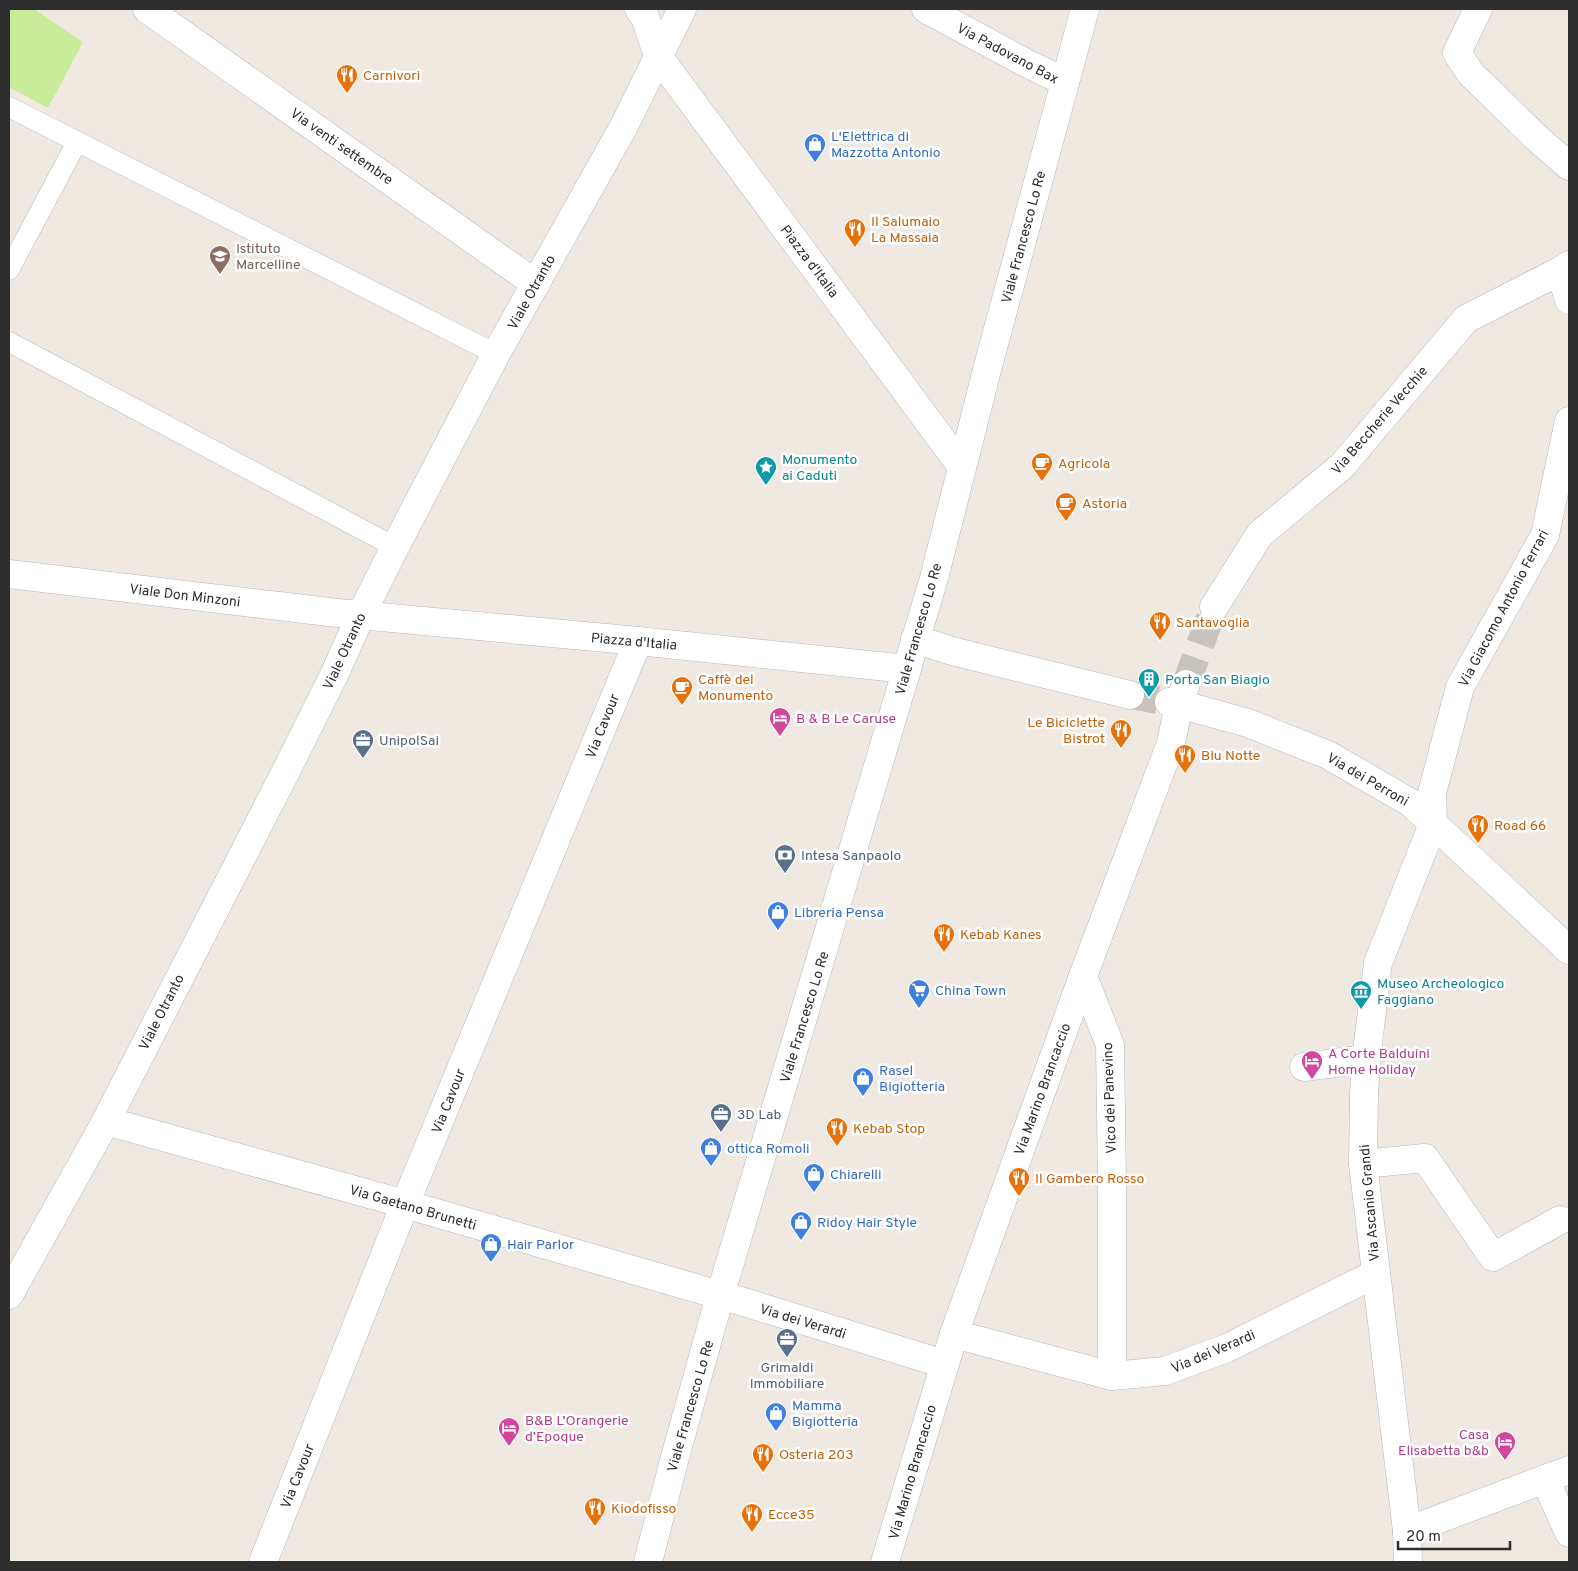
<svg xmlns="http://www.w3.org/2000/svg" width="1578" height="1571" viewBox="0 0 1578 1571" font-family="Overpass,sans-serif">
<style>
.pitch{fill:#c9ec9a}
.lines{fill:none;stroke-linecap:round;stroke-linejoin:round}
.pedestrian-tunnel{stroke:#c8c4bd;stroke-width:28;stroke-dasharray:28 14;stroke-linecap:butt}
.service-casing{stroke:#b4b7c1;stroke-width:21}
.pedestrian-casing{stroke:#b4b7c1;stroke-width:29}
.minor-casing{stroke:#b4b7c1;stroke-width:29}
.tertiary-casing{stroke:#b4b7c1;stroke-width:29}
.service{stroke:#fff;stroke-width:20}
.pedestrian{stroke:#fff;stroke-width:28}
.minor{stroke:#fff;stroke-width:28}
.tertiary{stroke:#fff;stroke-width:28}
.labels{text-anchor:middle;stroke-width:5;stroke-linejoin:round;paint-order:stroke}
.street-label{font-size:14px;fill:#2e2e2e;stroke:#fff}
.food-label{font-size:14px;fill:#c56008;stroke:#fff;text-anchor:start}
.shop-label{font-size:14px;fill:#366cbe;stroke:#fff;text-anchor:start}
.education-label{font-size:14px;fill:#785e54;stroke:#fff;text-anchor:start}
.culture-label{font-size:14px;fill:#0d838f;stroke:#fff;text-anchor:start}
.hotel-label{font-size:14px;fill:#b23c85;stroke:#fff;text-anchor:start}
.service-label{font-size:14px;fill:#4e5e75;stroke:#fff;text-anchor:start}
</style>
<rect width="100%" height="100%" fill="#efe9e1"/>
<path class="pitch" d="M9,9H34L83,42L48,108L9,87Z"/>
<g class="lines">
<g class="pedestrian-tunnel">
<path d="M1186,684L1214,607"/>
<path d="M1130,695L1169,702"/>
</g>
<g class="service-casing">
<g id="service">
<path d="M9,107L496,354"/>
<path d="M9,270L77,142"/>
<path d="M9,342L395,547"/>
</g>
</g>
<g class="pedestrian-casing">
<g id="pedestrian">
<path d="M1214,607L1260,534L1342,466L1466,319L1560,271"/>
<path d="M915,639L952,651L1130,695"/>
<path d="M1169,702L1179,704L1186,684"/>
<path d="M1083,976L1110,1045L1112,1180V1376"/>
<path d="M1545,1479L1569,1533"/>
<path d="M1407,1531L1569,1470"/>
</g>
</g>
<g class="minor-casing">
<g id="minor">
<path d="M147,9L536,284"/>
<path d="M926,9L1024,62L1065,82"/>
<path d="M1478,9L1457,53L1471,74L1539,140L1569,166"/>
<path d="M1569,265L1560,271L1569,300"/>
<path d="M1304,1067L1366,1059"/>
<path d="M106,1121L405,1204L747,1303L944,1364"/>
<path d="M1363,1164L1425,1158L1493,1257L1560,1220"/>
<path d="M954,1334L1112,1376L1165,1371L1227,1348L1375,1274"/>
<path d="M263,1562L405,1204L638,641"/>
<path d="M885,1562L954,1334L1083,976L1171,743L1179,704L1248,723L1328,755L1411,803L1569,950"/>
<path d="M1408,1562L1407,1531L1363,1164L1364,1095L1366,1059L1378,963L1433,824L1432,793L1460,687L1545,535L1569,421"/>
</g>
</g>
<g class="tertiary-casing">
<g id="tertiary">
<path d="M639,9L645,17L658,56L962,467"/>
<path d="M9,574L338,613L638,641L907,669"/>
<path d="M9,1295L106,1121L282,779L335,673L361,615L395,547L496,354L624,126L682,9"/>
<path d="M648,1562L675,1457L720,1296L934,578L988,366L1085,9"/>
</g>
</g>
<use href="#service" class="service"/>
<use href="#pedestrian" class="pedestrian"/>
<use href="#minor" class="minor"/>
<use href="#tertiary" class="tertiary"/>
</g>
<defs>
<g id="restaurant-pin" transform="scale(1.125)"><path d="M0 17L-7.5 6A9.5 9.5 0 1 1 7.5 6Z" fill="#e8710a" stroke="#fff"/><path d="M-5-6h1v4h1v-4h1v4h1v-4h1v5L-1.5 .5V6h-2V.5L-5-1ZM5-6V6H3V1.5H1.5Q1.5-4 5-6Z" fill="#fff"/></g>
<g id="shop-pin" transform="scale(1.125)"><path d="M0 17L-7.5 6A9.5 9.5 0 1 1 7.5 6Z" fill="#3f7fe0" stroke="#fff"/><path d="M-5-2.5h2.3a2.7 3.5 0 0 1 5.4 0H5L5.5 6h-11ZM-1.5-2.5h3a1.5 2.3 0 0 0-3 0Z" fill="#fff"/></g>
<g id="school-pin" transform="scale(1.125)"><path d="M0 17L-7.5 6A9.5 9.5 0 1 1 7.5 6Z" fill="#8d6e63" stroke="#fff"/><path d="M0-5L7-2L0 1L-7-2ZM-4 1L0 2.5L4 1V4Q0 6-4 4Z" fill="#fff"/></g>
<g id="cafe-pin" transform="scale(1.125)"><path d="M0 17L-7.5 6A9.5 9.5 0 1 1 7.5 6Z" fill="#e8710a" stroke="#fff"/><path d="M-5.5-4.5H6V0H3Q3 3.5 0 3.5H-2.5Q-5.5 3.5-5.5 0ZM3-3.2v2h1.7v-2ZM-6 4.5H4V6H-6Z" fill="#fff"/></g>
<g id="sight-pin" transform="scale(1.125)"><path d="M0 17L-7.5 6A9.5 9.5 0 1 1 7.5 6Z" fill="#0f9aa8" stroke="#fff"/><path d="M0-6L1.8-2.2L6-1.7L2.9 1.2L3.7 5.4L0 3.3L-3.7 5.4L-2.9 1.2L-6-1.7L-1.8-2.2Z" fill="#fff"/></g>
<g id="building-pin" transform="scale(1.125)"><path d="M0 17L-7.5 6A9.5 9.5 0 1 1 7.5 6Z" fill="#0f9aa8" stroke="#fff"/><path d="M-4-6H4V6H1V3H-1V6H-4ZM-2.5-4.3h1.7v1.8h-1.7ZM.8-4.3h1.7v1.8H.8ZM-2.5-1h1.7V.8h-1.7ZM.8-1h1.7V.8H.8Z" fill="#fff"/></g>
<g id="hotel-pin" transform="scale(1.125)"><path d="M0 17L-7.5 6A9.5 9.5 0 1 1 7.5 6Z" fill="#d1479c" stroke="#fff"/><path d="M-6-4.5h1.5V1H6V5H4.5V3h-9V5H-6ZM-4 0a1.8 1.8 0 1 1 3.6 0ZM.5 0V-2.5h3Q6-2.5 6 0Z" fill="#fff"/></g>
<g id="office-pin" transform="scale(1.125)"><path d="M0 17L-7.5 6A9.5 9.5 0 1 1 7.5 6Z" fill="#5c6f8a" stroke="#fff"/><path d="M-6-3h4V-5.5h4V-3h4V5H-6ZM-1-4.5V-3h2v-1.5ZM-6 0V1H6V0Z" fill="#fff"/></g>
<g id="bank-pin" transform="scale(1.125)"><path d="M0 17L-7.5 6A9.5 9.5 0 1 1 7.5 6Z" fill="#5c6f8a" stroke="#fff"/><path d="M-6-4H6V4H-6ZM0-2.3a2.3 2.3 0 1 0 0 4.6a2.3 2.3 0 1 0 0-4.6Z" fill="#fff"/></g>
<g id="supermarket-pin" transform="scale(1.125)"><path d="M0 17L-7.5 6A9.5 9.5 0 1 1 7.5 6Z" fill="#3f7fe0" stroke="#fff"/><path d="M-6-5.5h2.5l.6 2H6L4.5 2H-2.5L-4.4-4H-6ZM-1.5 3.2a1.3 1.3 0 1 0 .1 0ZM3 3.2a1.3 1.3 0 1 0 .1 0Z" fill="#fff"/></g>
<g id="museum-pin" transform="scale(1.125)"><path d="M0 17L-7.5 6A9.5 9.5 0 1 1 7.5 6Z" fill="#0f9aa8" stroke="#fff"/><path d="M0-6L6-3V-2H-6V-3ZM-5-1h2V3h-2ZM-1-1h2V3h-2ZM3-1h2V3H3ZM-6 4H6V6H-6Z" fill="#fff"/></g>
</defs>
<g fill-rule="evenodd">
<use href="#restaurant-pin" x="347" y="75"/>
<use href="#shop-pin" x="815" y="144"/>
<use href="#restaurant-pin" x="855" y="229"/>
<use href="#school-pin" x="220" y="256"/>
<use href="#cafe-pin" x="1042" y="463"/>
<use href="#sight-pin" x="766" y="467"/>
<use href="#cafe-pin" x="1066" y="503"/>
<use href="#restaurant-pin" x="1160" y="622"/>
<use href="#building-pin" x="1149" y="679"/>
<use href="#cafe-pin" x="682" y="687"/>
<use href="#hotel-pin" x="780" y="718"/>
<use href="#restaurant-pin" x="1121" y="730"/>
<use href="#office-pin" x="363" y="740"/>
<use href="#restaurant-pin" x="1185" y="755"/>
<use href="#restaurant-pin" x="1478" y="825"/>
<use href="#bank-pin" x="785" y="855"/>
<use href="#shop-pin" x="778" y="912"/>
<use href="#restaurant-pin" x="944" y="934"/>
<use href="#supermarket-pin" x="919" y="990"/>
<use href="#museum-pin" x="1361" y="991"/>
<use href="#hotel-pin" x="1312" y="1061"/>
<use href="#shop-pin" x="863" y="1078"/>
<use href="#office-pin" x="721" y="1114"/>
<use href="#restaurant-pin" x="837" y="1128"/>
<use href="#shop-pin" x="711" y="1148"/>
<use href="#shop-pin" x="814" y="1174"/>
<use href="#restaurant-pin" x="1019" y="1178"/>
<use href="#shop-pin" x="801" y="1222"/>
<use href="#shop-pin" x="491" y="1244"/>
<use href="#office-pin" x="787" y="1339"/>
<use href="#shop-pin" x="776" y="1413"/>
<use href="#hotel-pin" x="509" y="1428"/>
<use href="#hotel-pin" x="1505" y="1442"/>
<use href="#restaurant-pin" x="763" y="1454"/>
<use href="#restaurant-pin" x="595" y="1508"/>
<use href="#restaurant-pin" x="752" y="1514"/>
</g>
<g class="labels">
<g class="street-label">
<text transform="translate(1008 53) rotate(28)" y="5">Via Padovano Bax</text>
<text transform="translate(342 146) rotate(35)" y="5">Via venti settembre</text>
<text transform="translate(1023 237) rotate(-75)" y="5">Viale Francesco Lo Re</text>
<text transform="translate(810 261) rotate(53)" y="5">Piazza d'Italia</text>
<text transform="translate(531 292) rotate(-61)" y="5">Viale Otranto</text>
<text transform="translate(1379 420) rotate(-49)" y="5">Via Beccherie Vecchie</text>
<text transform="translate(185 595) rotate(7)" y="5">Viale Don Minzoni</text>
<text transform="translate(1503 608) rotate(-62)" y="5">Via Giacomo Antonio Ferrari</text>
<text transform="translate(918 629) rotate(-74)" y="5">Viale Francesco Lo Re</text>
<text transform="translate(634 641) rotate(5)" y="5">Piazza d'Italia</text>
<text transform="translate(344 651) rotate(-65)" y="5">Viale Otranto</text>
<text transform="translate(602 726) rotate(-68)" y="5">Via Cavour</text>
<text transform="translate(1368 779) rotate(30)" y="5">Via dei Perroni</text>
<text transform="translate(161 1012) rotate(-63)" y="5">Viale Otranto</text>
<text transform="translate(804 1017) rotate(-73)" y="5">Viale Francesco Lo Re</text>
<text transform="translate(1042 1089) rotate(-70)" y="5">Via Marino Brancaccio</text>
<text transform="translate(1109 1098) rotate(-92)" y="5">Vico dei Panevino</text>
<text transform="translate(448 1101) rotate(-68)" y="5">Via Cavour</text>
<text transform="translate(1369 1203) rotate(-95)" y="5">Via Ascanio Grandi</text>
<text transform="translate(413 1207) rotate(16)" y="5">Via Gaetano Brunetti</text>
<text transform="translate(803 1321) rotate(17)" y="5">Via dei Verardi</text>
<text transform="translate(1213 1351) rotate(-23)" y="5">Via dei Verardi</text>
<text transform="translate(690 1406) rotate(-74)" y="5">Viale Francesco Lo Re</text>
<text transform="translate(912 1472) rotate(-74)" y="5">Via Marino Brancaccio</text>
<text transform="translate(297 1476) rotate(-68)" y="5">Via Cavour</text>
</g>
<g class="food-label">
<text x="363" y="80">Carnivori</text>
<text x="871" y="226">Il Salumaio<tspan x="871" dy="16">La Massaia</tspan></text>
<text x="1058" y="468">Agricola</text>
<text x="1082" y="508">Astoria</text>
<text x="1176" y="627">Santavoglia</text>
<text x="698" y="684">Caffè del<tspan x="698" dy="16">Monumento</tspan></text>
<text x="1105" y="727" text-anchor="end">Le Biciclette<tspan x="1105" dy="16">Bistrot</tspan></text>
<text x="1201" y="760">Blu Notte</text>
<text x="1494" y="830">Road 66</text>
<text x="960" y="939">Kebab Kanes</text>
<text x="853" y="1133">Kebab Stop</text>
<text x="1035" y="1183">Il Gambero Rosso</text>
<text x="779" y="1459">Osteria 203</text>
<text x="611" y="1513">Kiodofisso</text>
<text x="768" y="1519">Ecce35</text>
</g>
<g class="shop-label">
<text x="831" y="141">L'Elettrica di<tspan x="831" dy="16">Mazzotta Antonio</tspan></text>
<text x="794" y="917">Libreria Pensa</text>
<text x="935" y="995">China Town</text>
<text x="879" y="1075">Rasel<tspan x="879" dy="16">Bigiotteria</tspan></text>
<text x="727" y="1153">ottica Romoli</text>
<text x="830" y="1179">Chiarelli</text>
<text x="817" y="1227">Ridoy Hair Style</text>
<text x="507" y="1249">Hair Parlor</text>
<text x="792" y="1410">Mamma<tspan x="792" dy="16">Bigiotteria</tspan></text>
</g>
<g class="education-label">
<text x="236" y="253">Istituto<tspan x="236" dy="16">Marcelline</tspan></text>
</g>
<g class="culture-label">
<text x="782" y="464">Monumento<tspan x="782" dy="16">ai Caduti</tspan></text>
<text x="1165" y="684">Porta San Biagio</text>
<text x="1377" y="988">Museo Archeologico<tspan x="1377" dy="16">Faggiano</tspan></text>
</g>
<g class="hotel-label">
<text x="796" y="723">B &amp; B Le Caruse</text>
<text x="1328" y="1058">A Corte Balduini<tspan x="1328" dy="16">Home Holiday</tspan></text>
<text x="525" y="1425">B&amp;B L’Orangerie<tspan x="525" dy="16">d’Epoque</tspan></text>
<text x="1489" y="1439" text-anchor="end">Casa<tspan x="1489" dy="16">Elisabetta b&amp;b</tspan></text>
</g>
<g class="service-label">
<text x="379" y="745">UnipolSai</text>
<text x="801" y="860">Intesa Sanpaolo</text>
<text x="737" y="1119">3D Lab</text>
<text x="787" y="1372" text-anchor="middle">Grimaldi<tspan x="787" dy="16">Immobiliare</tspan></text>
</g>
</g>
<rect width="1578" height="1571" fill="none" stroke="#2e2e2e" stroke-width="20"/>
<path d="M1398 1541v8h112v-8" fill="none" stroke="#2e2e2e" stroke-width="2.5"/>
<text x="1406" y="1541" font-size="15" fill="#2e2e2e" stroke="#ffffff" stroke-width="4" paint-order="stroke">20 m</text>
</svg>
